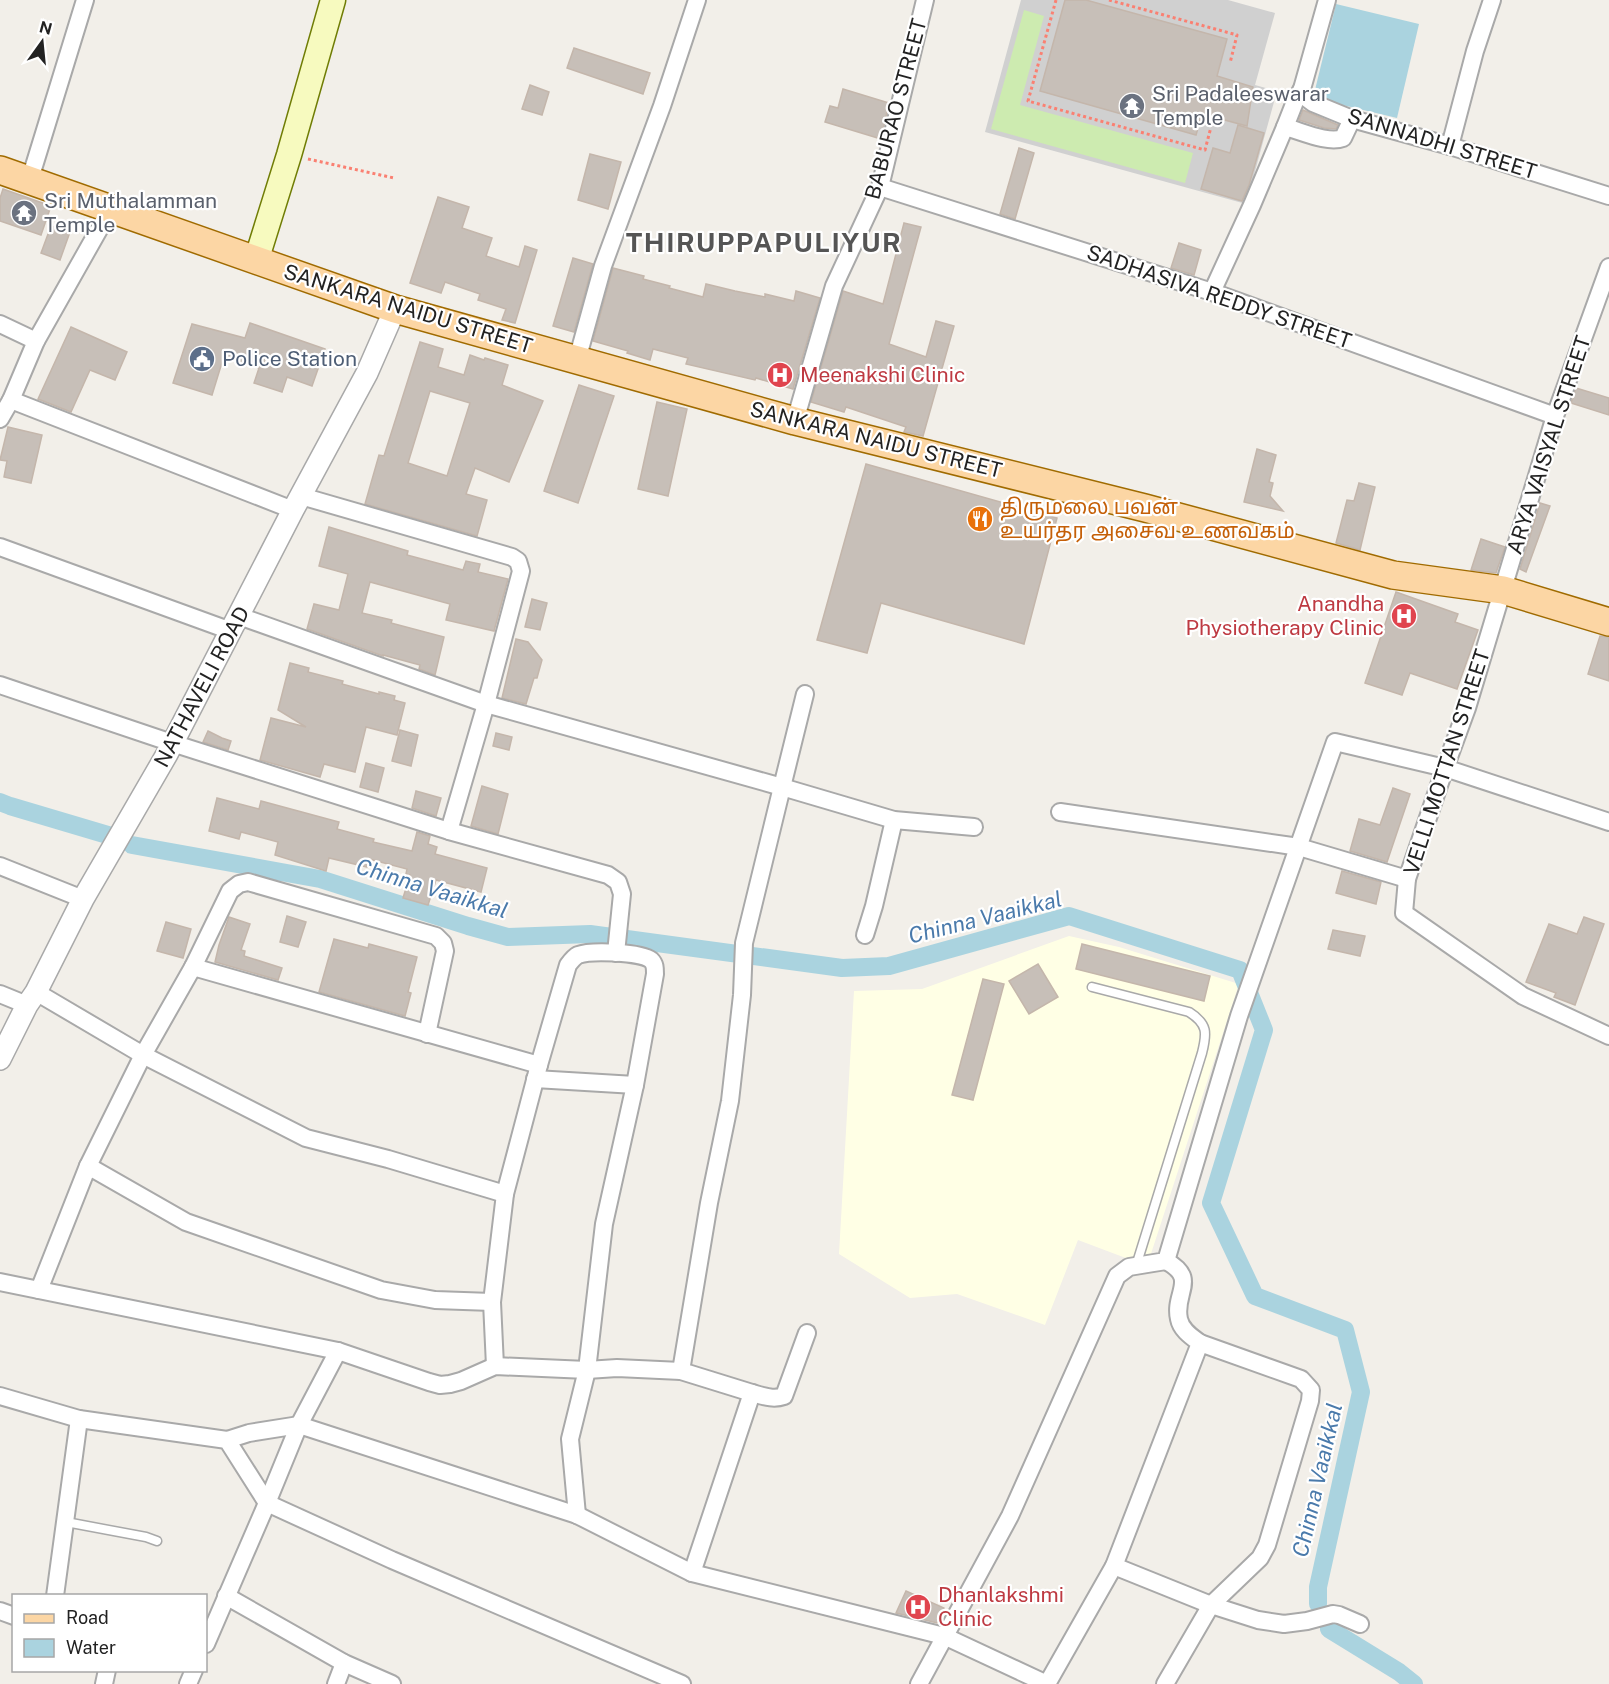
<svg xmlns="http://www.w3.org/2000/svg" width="1609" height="1684" viewBox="0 0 1609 1684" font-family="'Public Sans','Noto Sans Tamil',sans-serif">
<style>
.education{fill:#ffffe5}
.religious{fill:#d0d0d0}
.grass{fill:#cdebb0}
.water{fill:#aad3df}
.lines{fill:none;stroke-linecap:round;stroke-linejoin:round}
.canal{stroke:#aad3df;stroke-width:18}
.building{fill:#c7bfb8;stroke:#c4b6ab;stroke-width:1.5;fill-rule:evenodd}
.service-casing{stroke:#a9a9a9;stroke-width:11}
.minor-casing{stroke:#a9a9a9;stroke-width:20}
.tertiary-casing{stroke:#a9a9a9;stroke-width:24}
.secondary-casing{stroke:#707d05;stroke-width:27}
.primary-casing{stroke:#a06b00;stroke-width:30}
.path{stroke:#fa8072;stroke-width:3;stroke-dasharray:3 3;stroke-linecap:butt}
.service{stroke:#fff;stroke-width:8}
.minor{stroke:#fff;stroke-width:16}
.tertiary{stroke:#fff;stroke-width:21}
.secondary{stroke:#f7fabf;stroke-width:24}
.primary{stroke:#fcd6a4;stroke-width:27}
.labels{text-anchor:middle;stroke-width:4.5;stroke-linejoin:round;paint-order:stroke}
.worship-label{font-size:21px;fill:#5b616d;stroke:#fff;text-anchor:start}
.street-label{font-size:21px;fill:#222;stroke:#fff}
.service-label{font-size:21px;fill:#4e5e75;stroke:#fff;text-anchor:start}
.health-label{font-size:21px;fill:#be3a42;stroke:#fff;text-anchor:start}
.food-label{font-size:21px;fill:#c56008;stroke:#fff;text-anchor:start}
.water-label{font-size:22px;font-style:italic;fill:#4a7aab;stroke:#fff}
.district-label{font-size:27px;font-weight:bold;letter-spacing:1.5px;fill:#555;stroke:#fff}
</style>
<rect width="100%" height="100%" fill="#f2efe9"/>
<path class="education" d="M1069,936L1119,947L1239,984L1147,1266L1078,1240L1045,1325L957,1294L910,1298L839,1254L854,991L922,989Z"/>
<path class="religious" d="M1021,0H1228L1275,13L1255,85L1277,91L1246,204L985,132Z"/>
<path class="grass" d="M1024,10L1044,16L1020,105L1193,153L1185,183L991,129Z"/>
<path class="water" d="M1336,4L1419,24L1397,118L1313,98Z"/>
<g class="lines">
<g class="canal">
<path d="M0,802L10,806L111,836"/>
<path d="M132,845L320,879L468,926L508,937L590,934L842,968L889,966L1069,916L1240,970L1264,1030L1211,1203L1255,1296L1345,1330L1361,1392L1318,1587V1604"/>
<path d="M1329,1629L1399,1672L1414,1684"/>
</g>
</g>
<g class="building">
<path d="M1065,0H1086L1227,39L1217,76L1253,87L1247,126L1202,114L1196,135L1040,91Z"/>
<path d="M574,48L650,73L643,94L567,68Z"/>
<path d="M530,85L549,92L542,115L522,109Z"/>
<path d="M843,89L889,103L881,139L825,122L830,106L838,108Z"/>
<path d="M1303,110L1338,125L1336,129L1324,128L1299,120Z"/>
<path d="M1238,125L1264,133L1249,185L1242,201L1201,189L1213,148L1230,153Z"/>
<path d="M1019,148L1034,153L1015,219L1000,214Z"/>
<path d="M590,154L621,162L608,209L578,200Z"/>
<path d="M3,189L51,206L41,235L0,221V198Z"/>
<path d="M438,197L469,207L462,228L492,238L486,256L519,267L525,246L537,250L515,323L502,320L506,309L478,300L480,294L445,282L441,293L410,283Z"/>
<path d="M904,223L921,227L889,344L926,357L936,321L954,326L923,436L904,432L906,427L846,407L844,412L811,402L843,291L883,304Z"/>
<path d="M51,226L70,232L60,260L41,253Z"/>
<path d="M1179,243L1201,250L1194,275L1171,268Z"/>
<path d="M573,258L593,264L574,332L553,326Z"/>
<path d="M613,268L644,276L643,279L670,286L669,288L703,297L706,284L735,291L765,297V294L794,301L796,291L820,298L793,389L756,378L755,380L686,364L688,358L653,349L650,360L627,353L628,351L593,341Z"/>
<path d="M250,323L325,349L312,386L287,377L282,392L254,383L259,368L224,356L212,395L173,383L192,324L245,338Z"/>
<path d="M71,327L127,352L115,380L90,370L71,412L38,399Z"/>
<path d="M420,342L443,349L438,367L464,375L470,355L484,360L485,358L508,365L502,385L543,401L509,482L475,468L466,494L487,500L477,536L365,504L379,455L384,456ZM430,391L470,403L447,476L408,463Z"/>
<path d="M579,385L614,396L578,503L544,491Z"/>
<path d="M1576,388L1609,398V415L1571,403Z"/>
<path d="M657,402L687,409L668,496L638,489Z"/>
<path d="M8,427L42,435L31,483L4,477L7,461L0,460Z"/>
<path d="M1257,449L1276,455L1269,482L1273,483L1270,496L1283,511L1244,502Z"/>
<path d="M866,464L1057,518L1024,644L881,603L867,653L817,640Z"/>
<path d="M1359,483L1375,487L1360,550L1336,543L1347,500L1354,501Z"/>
<path d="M1540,503L1550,506L1526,572L1520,569Z"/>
<path d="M329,527L408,551L407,555L463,570L466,561L480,564L478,572L508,579L494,631L446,620L450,604L370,582L362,613L392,620L391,623L444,637L435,675L419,669L420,665L383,655V656L307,629L314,604L339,610L348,574L319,566Z"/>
<path d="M1481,539L1505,547L1496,573L1471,570Z"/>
<path d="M1396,592L1458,614L1455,622L1478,630L1457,689L1410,673L1402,695L1365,683Z"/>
<path d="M532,599L547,603L540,630L525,627Z"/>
<path d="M1600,636L1609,637V681L1588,674Z"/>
<path d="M516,639L528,642L542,660L537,678H534L526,704L502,698Z"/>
<path d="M290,663L309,668L308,672L343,681L342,684L379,694V692L395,696L394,700L405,703L397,735L366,727L355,772L324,764L320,777L260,760L271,718L306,727L278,710Z"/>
<path d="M400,730L418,735L411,766L392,761Z"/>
<path d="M208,731L222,738L231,741L228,750L203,742Z"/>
<path d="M496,733L512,737L509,750L493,746Z"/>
<path d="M366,763L384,768L378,792L360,787Z"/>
<path d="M482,786L508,794L498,834L471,826Z"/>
<path d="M1393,788L1410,794L1387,862L1350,851L1359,819L1380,825Z"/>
<path d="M416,791L441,798L436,816L412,808Z"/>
<path d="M217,798L259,809L261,801L339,822L337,829L374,839L373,842L412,851L417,832L430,836L428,844L437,847L435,854L487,868L481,892L436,880L428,905L403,898L410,875L406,874L407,869L369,859L367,867L329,858L326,871L275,855L278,842L241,832L239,839L209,831Z"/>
<path d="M1342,871L1381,882L1376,904L1336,893Z"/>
<path d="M287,916L306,922L298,947L280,942Z"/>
<path d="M229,917L250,924L241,950L245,951L244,956L282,968L278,980L215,962L219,945Z"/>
<path d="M1584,917L1604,924L1575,1005L1554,997L1556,993L1526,982L1549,924L1577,934Z"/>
<path d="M166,922L191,929L183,958L157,951Z"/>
<path d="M1333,930L1365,936L1360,956L1328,949Z"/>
<path d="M334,939L368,948L369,944L417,957L408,992L411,993L405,1016L319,992Z"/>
<path d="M1082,944L1210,976L1204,1001L1076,969Z"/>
<path d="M1038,964L1058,997L1029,1014L1009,981Z"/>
<path d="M983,979L1004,984L973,1100L952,1095Z"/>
<path d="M906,1591L944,1608L937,1623L896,1613Z"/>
</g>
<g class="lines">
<g class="service-casing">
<g id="service">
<path d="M1092,987L1189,1012C1208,1024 1207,1033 1202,1053L1136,1266"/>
<path d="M66,1522L146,1537L157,1541"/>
</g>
</g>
<g class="minor-casing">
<g id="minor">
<path d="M1327,0L1302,89L1305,97L1313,103L1352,119L1450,146L1609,196"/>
<path d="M1285,127L1296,99L1302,89"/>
<path d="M1450,146L1475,51L1492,0"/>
<path d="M30,179L85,0"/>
<path d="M880,187L1212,292L1555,416"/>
<path d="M1609,267L1555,416L1467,708L1445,768L1407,879L1404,913L1523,996L1609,1036"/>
<path d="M1212,292L1252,205L1285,127C1301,131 1328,144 1343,138L1352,119"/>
<path d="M0,324L36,341"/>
<path d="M577,360L603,266L662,106L697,0"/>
<path d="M11,400L293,510"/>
<path d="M0,419L11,400L36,341L110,210"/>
<path d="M795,421L834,286L880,187L925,0"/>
<path d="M301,496L512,557L518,561L521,571L520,575L486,704L449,831"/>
<path d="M0,547L231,631"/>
<path d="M239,616L486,704L782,787L805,694"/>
<path d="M0,685L172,743L449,831L608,875L618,882L622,894L616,953"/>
<path d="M1060,812L1299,847L1407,879"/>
<path d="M0,866L83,899"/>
<path d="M865,935L874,906L894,820"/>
<path d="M193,967L539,1065"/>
<path d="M36,992L143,1055L306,1138L388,1159L505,1194"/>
<path d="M0,994L27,1005"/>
<path d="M535,1079L635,1085"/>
<path d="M88,1166L186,1222L381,1290L435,1300L492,1302"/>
<path d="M0,1282L338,1351L429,1382L440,1385L450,1384L461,1381L495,1366L587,1370L617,1368L681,1371"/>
<path d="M39,1290L88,1166L143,1055L193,967L230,891L239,884L248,882L436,936L443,943L445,951L427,1034"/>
<path d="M495,1366L492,1302L505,1194L539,1065L568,965C571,961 574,957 578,955C591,950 641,952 651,960C655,964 655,968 655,974L635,1085L604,1224L587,1370L570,1439L577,1515"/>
<path d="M752,1393C763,1396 773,1400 784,1396L807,1333"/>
<path d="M0,1396L79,1419L227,1440L267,1503L392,1560L682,1684"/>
<path d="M227,1440L249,1433L299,1425L577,1515L692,1573L944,1636L1047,1684"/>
<path d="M1114,1566L1211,1605L1258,1620L1284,1624L1307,1621L1333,1614L1339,1615L1360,1624"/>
<path d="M692,1573L752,1393L681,1371L709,1203L730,1101L742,995L744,943L782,787L894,820L974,827"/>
<path d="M55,1596L79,1419"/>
<path d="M226,1596L344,1663L392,1684"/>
<path d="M0,1611L14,1616"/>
<path d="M206,1644L267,1503L299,1425L338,1351"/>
<path d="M104,1684L107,1670"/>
<path d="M188,1684L194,1670"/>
<path d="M336,1684L344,1663"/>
<path d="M919,1684L1010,1516L1117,1276L1129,1267L1166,1261L1239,1016L1335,742L1445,768L1609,822"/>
<path d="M1047,1684L1114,1566L1200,1343C1192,1337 1181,1330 1179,1319C1173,1293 1199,1279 1166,1261"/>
<path d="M1165,1684L1211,1605L1260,1558L1267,1545L1310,1401L1311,1390L1301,1379L1200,1343"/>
</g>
</g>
<g class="tertiary-casing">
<path id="tertiary" d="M0,1059L27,1005L36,992L83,899L167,754L293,510L367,373L395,309"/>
</g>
<g class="secondary-casing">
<path id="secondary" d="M256,261L289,155L333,0"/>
</g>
<g class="primary-casing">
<path id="primary" d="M0,170L395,309L795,421L1145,508L1393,575L1503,590L1609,622"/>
</g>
<g class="path">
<path d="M1056,0L1028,101L1205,150L1211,127"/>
<path d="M1109,0L1237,35L1230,63"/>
<path d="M308,159L394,178"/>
</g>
<use href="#service" class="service"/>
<use href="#minor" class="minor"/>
<use href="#tertiary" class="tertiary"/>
<use href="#secondary" class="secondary"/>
<use href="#primary" class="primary"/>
</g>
<defs>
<g id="temple-disc" transform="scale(1.35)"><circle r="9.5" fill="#6b7280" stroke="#fff"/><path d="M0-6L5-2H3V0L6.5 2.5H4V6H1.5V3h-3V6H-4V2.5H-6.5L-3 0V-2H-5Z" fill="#fff"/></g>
<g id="civic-disc" transform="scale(1.35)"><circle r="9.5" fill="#5c6f8a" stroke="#fff"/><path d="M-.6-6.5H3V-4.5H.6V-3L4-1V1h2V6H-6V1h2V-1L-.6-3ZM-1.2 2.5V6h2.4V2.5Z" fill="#fff"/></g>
<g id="hospital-disc" transform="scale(1.35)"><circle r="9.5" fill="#e0444e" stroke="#fff"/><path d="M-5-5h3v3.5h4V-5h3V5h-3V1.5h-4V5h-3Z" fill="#fff"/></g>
<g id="restaurant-disc" transform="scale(1.35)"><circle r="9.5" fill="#e8710a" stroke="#fff"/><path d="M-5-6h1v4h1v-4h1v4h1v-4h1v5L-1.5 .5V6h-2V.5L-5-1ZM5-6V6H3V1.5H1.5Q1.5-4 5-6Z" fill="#fff"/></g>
</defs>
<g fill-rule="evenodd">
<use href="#temple-disc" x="1132" y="106"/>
<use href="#temple-disc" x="24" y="213"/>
<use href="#civic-disc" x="202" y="359"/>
<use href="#hospital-disc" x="780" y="375"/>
<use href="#restaurant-disc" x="980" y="519"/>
<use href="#hospital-disc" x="1404" y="616"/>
<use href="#hospital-disc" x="918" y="1607"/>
</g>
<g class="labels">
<g class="worship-label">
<text x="1152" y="101">Sri Padaleeswarar<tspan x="1152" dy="24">Temple</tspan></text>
<text x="44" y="208">Sri Muthalamman<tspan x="44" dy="24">Temple</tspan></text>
</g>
<g class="street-label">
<text transform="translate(896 109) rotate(-75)" y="7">BABURAO STREET</text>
<text transform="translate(1442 144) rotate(17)" y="7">SANNADHI STREET</text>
<text transform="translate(1219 297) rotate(19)" y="7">SADHASIVA REDDY STREET</text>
<text transform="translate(408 309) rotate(17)" y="7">SANKARA NAIDU STREET</text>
<text transform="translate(876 440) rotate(14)" y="7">SANKARA NAIDU STREET</text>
<text transform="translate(1549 445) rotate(-72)" y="7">ARYA VAISYAL STREET</text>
<text transform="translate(202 687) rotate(-62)" y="7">NATHAVELI ROAD</text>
<text transform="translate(1447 762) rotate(-72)" y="7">VELLI MOTTAN STREET</text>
</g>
<g class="service-label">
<text x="222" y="366">Police Station</text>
</g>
<g class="health-label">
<text x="800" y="382">Meenakshi Clinic</text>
<text x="1384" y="611" text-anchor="end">Anandha<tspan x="1384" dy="24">Physiotherapy Clinic</tspan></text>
<text x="938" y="1602">Dhanlakshmi<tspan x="938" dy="24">Clinic</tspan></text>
</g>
<g class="food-label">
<text x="1000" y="514">திருமலை பவன்<tspan x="1000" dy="24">உயர்தர அசைவ உணவகம்</tspan></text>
</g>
<g class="water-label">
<text transform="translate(432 888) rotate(17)" y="8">Chinna Vaaikkal</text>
<text transform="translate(985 917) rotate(-14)" y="8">Chinna Vaaikkal</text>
<text transform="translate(1317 1480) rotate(-77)" y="8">Chinna Vaaikkal</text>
</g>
<g class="district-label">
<text x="764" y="252">THIRUPPAPULIYUR</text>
</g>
</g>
<rect x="12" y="1594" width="195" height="78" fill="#ffffff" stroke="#a7a7a7" stroke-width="1.5"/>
<rect x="24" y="1614" width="30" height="9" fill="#fcd6a4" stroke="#a7a7a7" stroke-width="1.5"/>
<text x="66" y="1624" font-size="18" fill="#222222">Road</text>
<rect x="24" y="1639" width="30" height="18" fill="#aad3df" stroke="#a7a7a7" stroke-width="1.5"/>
<text x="66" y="1654" font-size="18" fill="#222222">Water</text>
<g transform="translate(42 42) rotate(15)" stroke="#ffffff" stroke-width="4.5" paint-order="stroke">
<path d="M0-4.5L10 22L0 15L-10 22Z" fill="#222222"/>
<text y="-9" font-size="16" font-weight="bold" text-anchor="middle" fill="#222222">N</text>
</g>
</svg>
